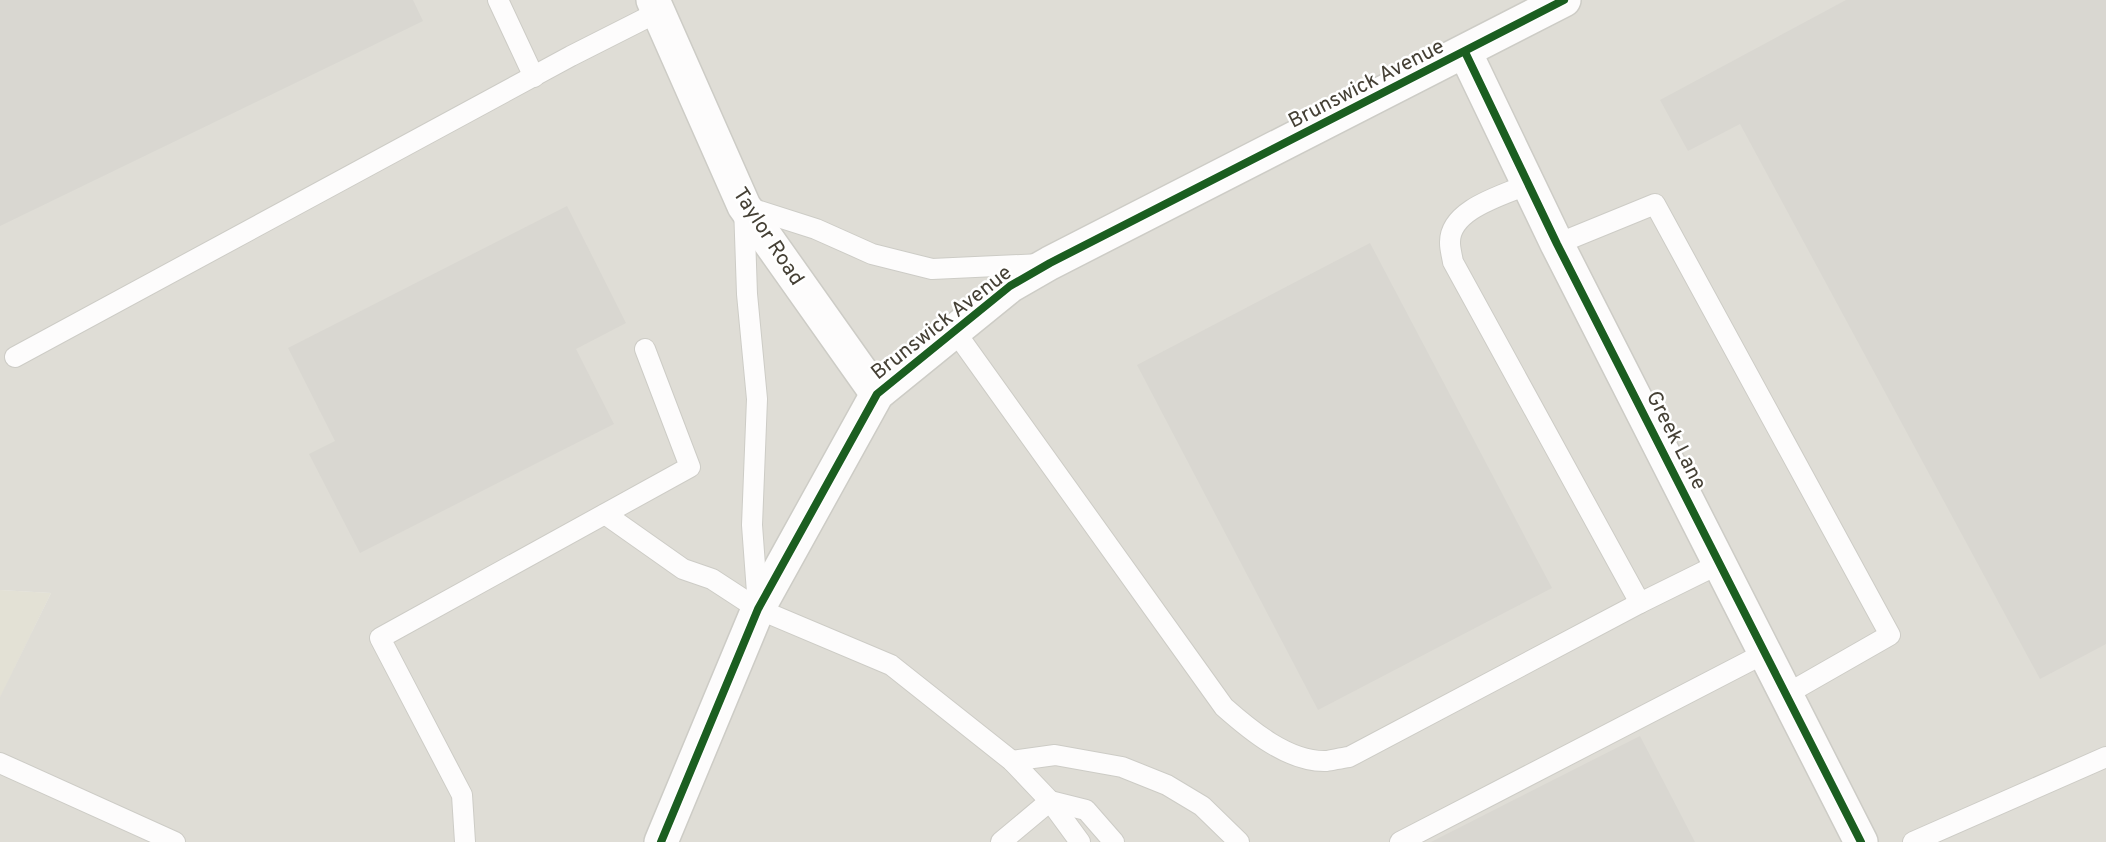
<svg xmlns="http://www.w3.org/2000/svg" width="2106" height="842" viewBox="0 0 2106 842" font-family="Overpass,sans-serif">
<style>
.residential{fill:#e3e1d5}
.industrial{fill:#dfddd6}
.building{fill:#d9d7d1}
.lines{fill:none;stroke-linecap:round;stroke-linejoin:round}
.lane-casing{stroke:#cdccc6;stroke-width:22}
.street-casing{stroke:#cdccc6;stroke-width:36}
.lane{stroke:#fdfcfc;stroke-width:20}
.street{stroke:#fdfcfc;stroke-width:33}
.cycleway-casing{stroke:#fff;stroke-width:11}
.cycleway{stroke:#1b5e20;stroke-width:8}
.labels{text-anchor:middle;stroke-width:5;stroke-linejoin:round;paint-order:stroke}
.street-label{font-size:21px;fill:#454035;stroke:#fff}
</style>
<rect width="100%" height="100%" fill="#efeee8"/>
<path class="residential" d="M0,590L51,593L0,698Z"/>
<path class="industrial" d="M0,0H2106V842H0V697L51,593L0,590Z"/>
<g class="building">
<path d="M0,0H413L423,21L0,226Z"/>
<path d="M1846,0H2106V644L2040,679L1740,124L1688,151L1660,100Z"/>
<path d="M567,206L626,323L576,349L614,424L360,553L309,454L335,441L288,348Z"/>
<path d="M1370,243L1552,588L1318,710L1137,365Z"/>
<path d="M1640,736L1695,842H1431Z"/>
</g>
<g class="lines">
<g class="lane-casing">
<g id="lane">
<path d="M498,0L534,77"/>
<path d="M1529,184C1504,195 1449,209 1450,243C1450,249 1452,256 1453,262L1640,603"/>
<path d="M1557,244L1655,204L1890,635L1785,695"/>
<path d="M954,330L1224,707C1250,730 1288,762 1326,761C1333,760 1341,758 1349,757L1640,603L1719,564"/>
<path d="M15,357L571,56L658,12"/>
<path d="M605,514L683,569L712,579L758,609L891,665L1012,761L1050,801L1080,842"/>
<path d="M758,606L752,525L757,399L747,294L744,206L816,229L872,254L932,269L1041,264"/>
<path d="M1012,761L1055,755L1122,767L1167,785L1202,806L1239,842"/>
<path d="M0,763L175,842"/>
<path d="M1050,801L1086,810L1114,842"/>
<path d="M465,842L462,795L380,638L690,467L645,349"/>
<path d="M1001,842L1050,801"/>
<path d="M1400,842L1765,653"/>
<path d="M1913,842L2106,757"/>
</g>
</g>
<g class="street-casing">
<g id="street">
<path d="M653,0L744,206L877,394"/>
<path d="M1465,52L1557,244L1861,842"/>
<path d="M661,842L758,609L877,394L1010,286L1050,263L1564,0"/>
</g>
</g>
<use href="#lane" class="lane"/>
<use href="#street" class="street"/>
<g class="cycleway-casing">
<g id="cycleway">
<path d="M1465,52L1557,244L1861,842"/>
<path d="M661,842L758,609L877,394L1010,286L1050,263L1564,0"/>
</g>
</g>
<use href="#cycleway" class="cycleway"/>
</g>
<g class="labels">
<g class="street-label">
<text transform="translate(1366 83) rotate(-27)" y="7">Brunswick Avenue</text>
<text transform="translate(769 236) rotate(57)" y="7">Taylor Road</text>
<text transform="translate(941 322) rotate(-38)" y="7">Brunswick Avenue</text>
<text transform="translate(1677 440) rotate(63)" y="7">Greek Lane</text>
</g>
</g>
</svg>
